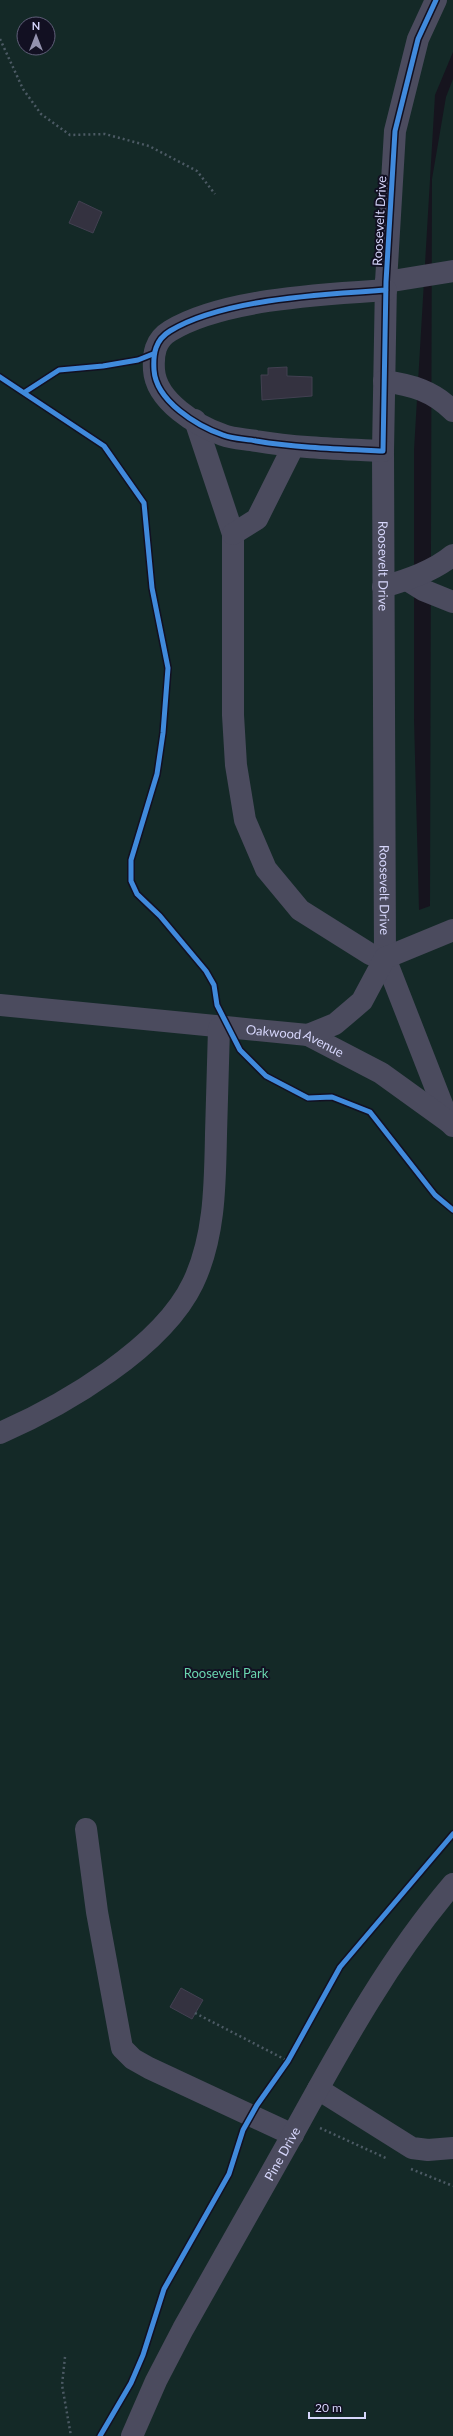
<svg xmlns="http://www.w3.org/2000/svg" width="453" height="2436" viewBox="0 0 453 2436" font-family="Lato,sans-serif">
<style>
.green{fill:#142927;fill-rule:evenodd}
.building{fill:#343240;stroke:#424051}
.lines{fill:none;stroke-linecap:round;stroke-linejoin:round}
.path{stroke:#4c5a64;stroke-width:2.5;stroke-dasharray:2 3;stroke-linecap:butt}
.minor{stroke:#4b4b5e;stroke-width:22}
.cycleway-casing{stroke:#121022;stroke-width:8}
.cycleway{stroke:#408adc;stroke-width:5}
.labels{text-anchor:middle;stroke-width:4;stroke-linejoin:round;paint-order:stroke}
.street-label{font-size:13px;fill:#d6d6fb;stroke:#121022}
.park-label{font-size:13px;fill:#69d4ae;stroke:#121022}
</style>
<rect width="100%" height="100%" fill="#16141e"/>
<path class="green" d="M0,0H453V52L435,95L414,450V719L419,910L430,906L432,179L446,97L453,79V2436H0ZM24,24H48V48H24Z"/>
<g class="building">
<path d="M79,201L102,212L93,233L69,223Z"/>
<path d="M287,367V376L312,377V396L262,400L261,375H268V368Z"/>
<path d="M181,1988L203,2000L192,2019L170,2007Z"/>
</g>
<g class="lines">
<g class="path">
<path d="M0,39L23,89L41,114L70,135L105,134L149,146L197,171L215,194"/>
<path d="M25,392L59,370L103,366L135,361"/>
<path d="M195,2013L288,2061"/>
<path d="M320,2128L388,2159"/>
<path d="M411,2169L453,2186"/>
<path d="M65,2357L62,2385L71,2436"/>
</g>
<g class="minor">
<path id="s1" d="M436,0L418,39L395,131L386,282L383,451L385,958L449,1122L453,1126"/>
<path d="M386,282L453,271"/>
<path d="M384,381C412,385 433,391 453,411"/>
<path d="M195,420L233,534V715L236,765L245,820L266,869L300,910L370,954L385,958"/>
<path d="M383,451C340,449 298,448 256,441C246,439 233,439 223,435C197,426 156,401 154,370C153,354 155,340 170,331C222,299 325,294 386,290"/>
<path d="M233,534L257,519L293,447"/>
<path d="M407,580L423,590L453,602"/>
<path d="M383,587C407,580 434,571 453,555"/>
<path id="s2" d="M0,1005L308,1035L381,1073L449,1122"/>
<path d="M308,1035L335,1024L362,1001L385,958L453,930"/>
<path d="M0,1433C64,1405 162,1348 193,1283C215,1237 215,1184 216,1134C217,1099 218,1063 219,1028"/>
<path d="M86,1829L97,1912L122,2048L133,2059L149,2068L293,2135"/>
<path d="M318,2089L412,2148L428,2150L453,2148"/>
<path id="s3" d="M132,2436L156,2381L183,2329C220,2264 257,2199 293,2134C341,2047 388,1960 453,1884"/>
</g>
<g class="cycleway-casing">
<g id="cycleway">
<path d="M386,290C325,294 222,299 170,331C155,340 153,354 154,370C156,401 197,426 223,435C233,439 246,439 256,441C298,448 340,449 383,451L386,282L395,131L418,39L436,0"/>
<path d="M0,377L104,446L144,503L152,588L168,668L163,733L157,774L131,860V881L137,894L160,916L206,971L214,985L217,1005L240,1050L266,1076L308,1098L332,1097L370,1112L435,1195L453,1210"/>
<path d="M25,392L59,370L103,366L138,360L153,354"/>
<path d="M100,2436L131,2383L143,2355L164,2289L229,2174L243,2130L257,2105L288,2061L340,1967L453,1834"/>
</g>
</g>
<use href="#cycleway" class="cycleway"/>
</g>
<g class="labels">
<g class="street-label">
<text transform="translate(379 221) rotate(-87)" y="5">Roosevelt Drive</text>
<text dy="5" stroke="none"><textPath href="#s1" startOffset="573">Roosevelt Drive</textPath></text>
<text dy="5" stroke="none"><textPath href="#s1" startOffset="897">Roosevelt Drive</textPath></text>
<text dy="5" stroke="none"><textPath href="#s2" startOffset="298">Oakwood Avenue</textPath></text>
<text dy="5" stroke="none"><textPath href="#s3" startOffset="320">Pine Drive</textPath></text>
</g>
<g class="park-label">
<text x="226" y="1678">Roosevelt Park</text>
</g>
</g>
<g transform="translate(36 36)"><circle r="19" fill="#121022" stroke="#605f79"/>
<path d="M0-3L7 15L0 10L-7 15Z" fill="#9392ae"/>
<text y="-6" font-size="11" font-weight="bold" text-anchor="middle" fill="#d6d6fb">N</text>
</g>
<path d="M309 2412v6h56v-6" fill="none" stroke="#d6d6fb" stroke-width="2"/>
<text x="315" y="2412" font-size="12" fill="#d6d6fb" stroke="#121022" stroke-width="3" paint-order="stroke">20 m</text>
</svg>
